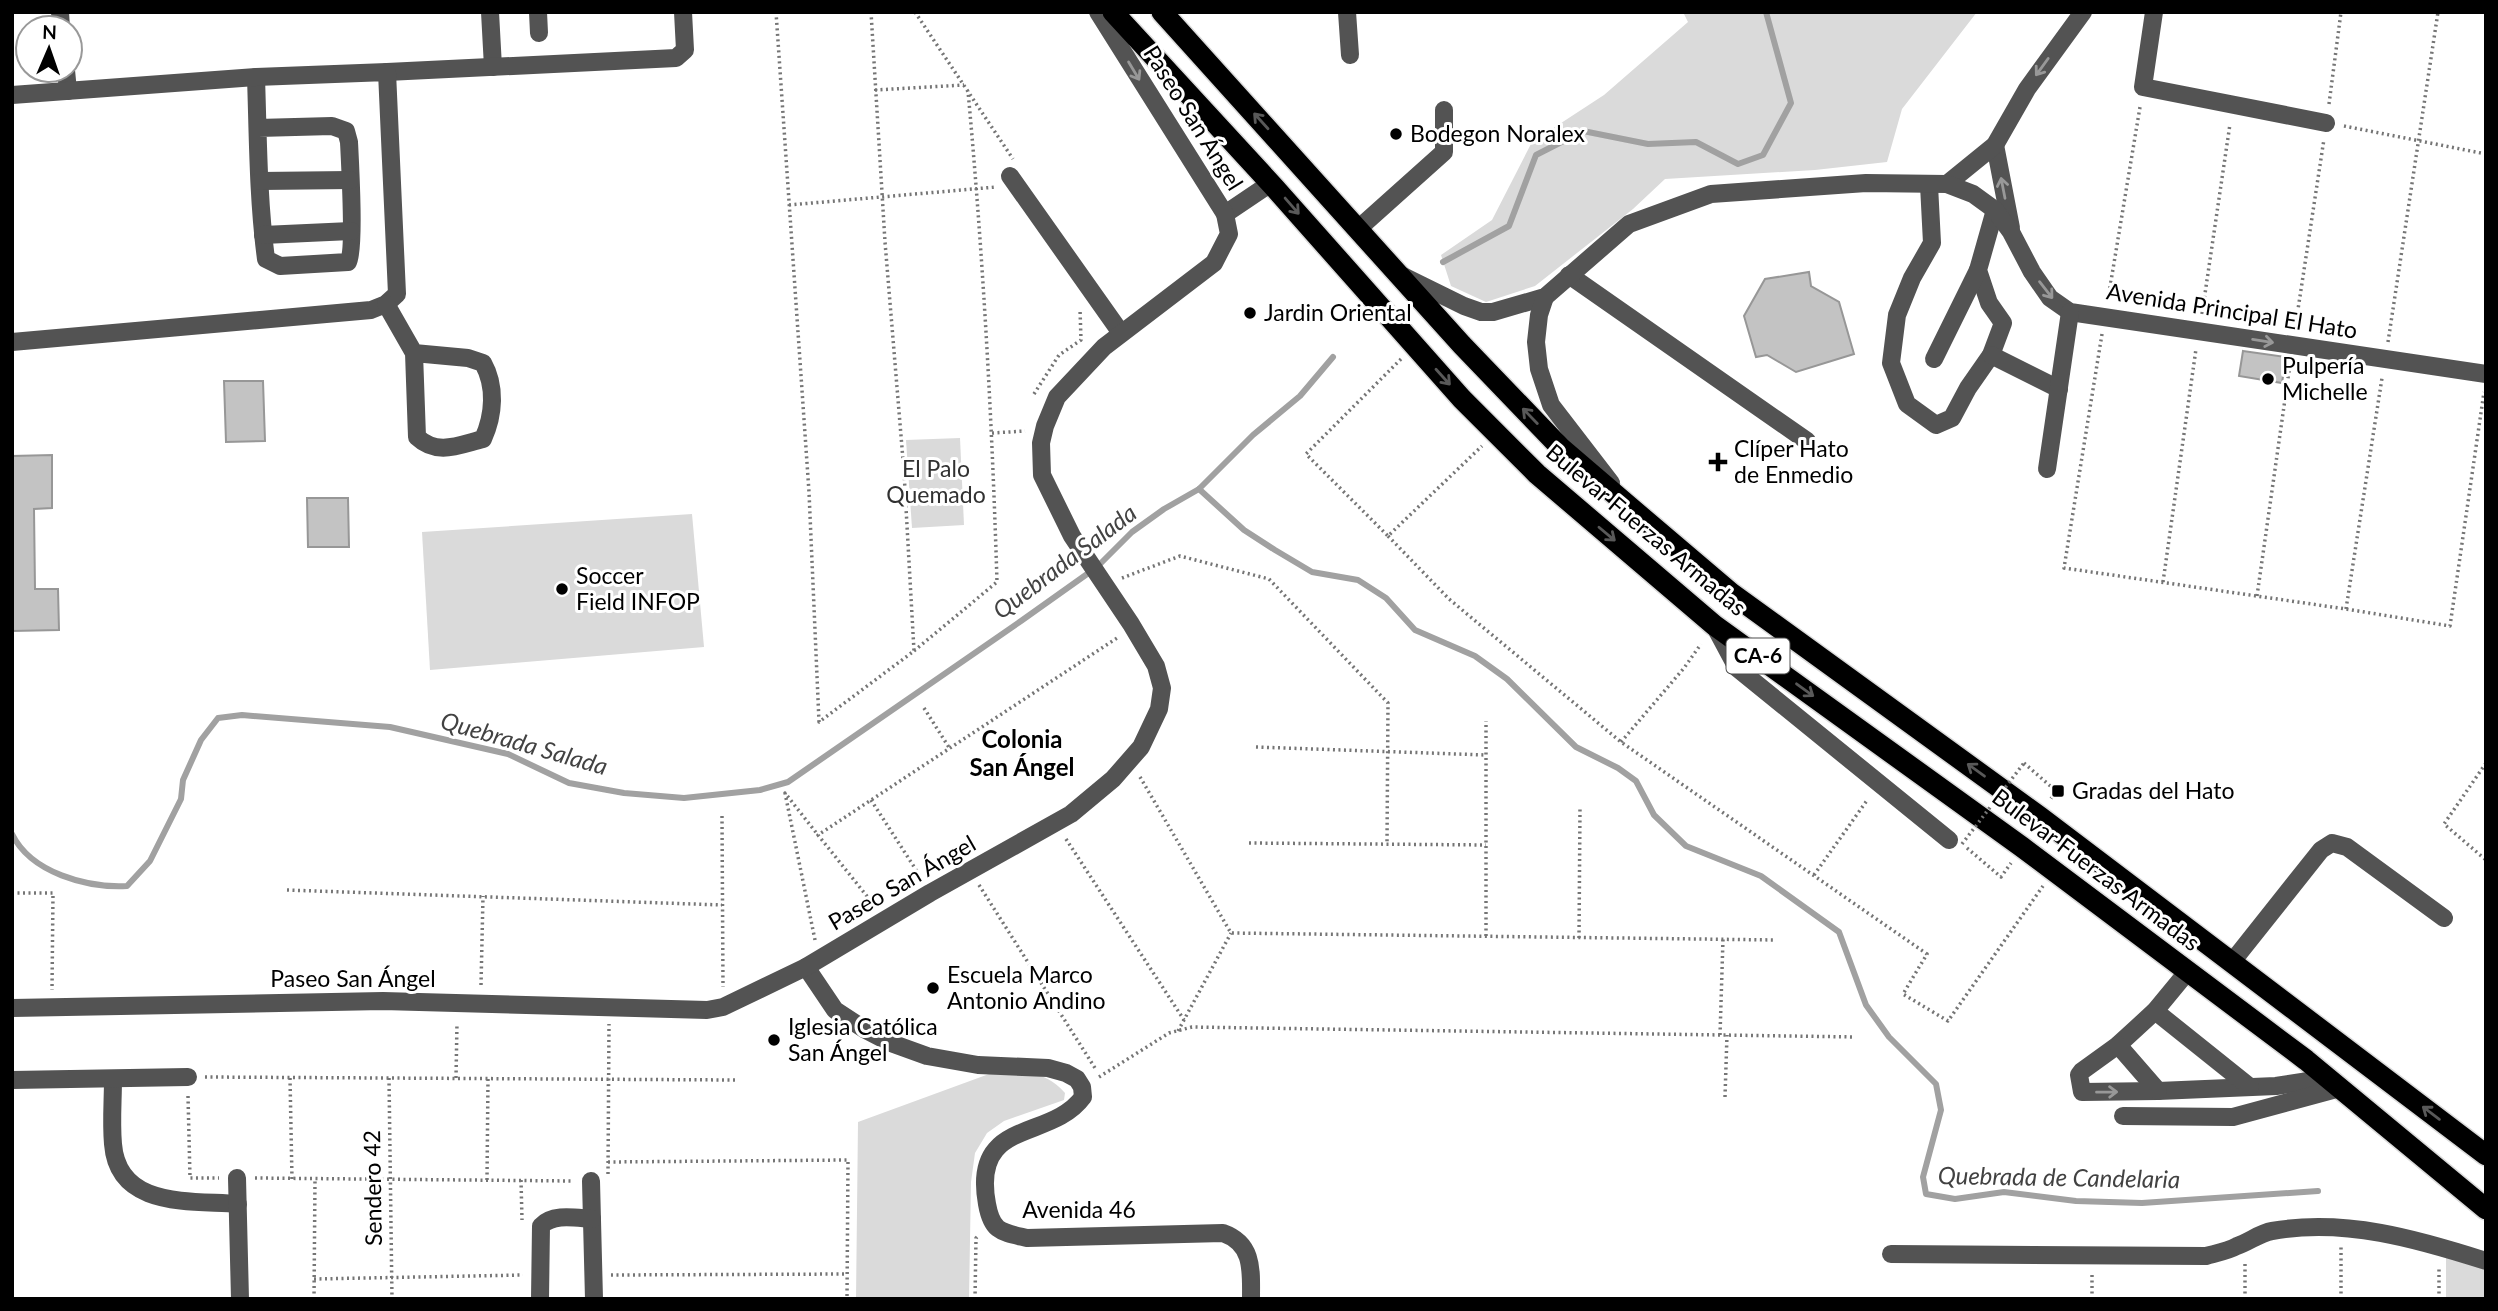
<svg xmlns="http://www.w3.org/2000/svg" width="2498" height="1311" viewBox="0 0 2498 1311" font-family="Lato,sans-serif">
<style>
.green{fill:#dadada}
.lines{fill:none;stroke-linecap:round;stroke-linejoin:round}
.stream{stroke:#a1a1a1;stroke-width:6}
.building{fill:#c3c3c3;stroke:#979797;stroke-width:2}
.highway-casing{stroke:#dbdbdb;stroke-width:24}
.path{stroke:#757575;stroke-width:3.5;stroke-dasharray:2 3.5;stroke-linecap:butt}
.minor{stroke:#535353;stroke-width:18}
.highway{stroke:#000;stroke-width:21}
.path-bridge{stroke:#757575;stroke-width:3.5;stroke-dasharray:2 3.5;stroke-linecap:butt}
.oneway{stroke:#989898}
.oneway2{stroke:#595959}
.poi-dot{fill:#000;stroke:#fff;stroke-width:2.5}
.labels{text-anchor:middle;stroke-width:6;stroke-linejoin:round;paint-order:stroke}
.shield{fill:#fff;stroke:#4c4c4c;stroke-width:2}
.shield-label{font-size:21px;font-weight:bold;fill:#000}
.street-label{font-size:23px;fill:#000;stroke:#fff}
.poi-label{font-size:23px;fill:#000;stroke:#fff;text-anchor:start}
.park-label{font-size:23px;fill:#313131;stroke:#fff}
.water-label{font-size:24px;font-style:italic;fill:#424242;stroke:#fff}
.neighbourhood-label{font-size:24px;font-weight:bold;fill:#000;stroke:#fff}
</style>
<rect width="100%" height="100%" fill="#fff"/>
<g class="green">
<path d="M1683,12H1977L1902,109L1887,162L1815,170L1665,179L1633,209L1535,286L1486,302L1451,286L1441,255L1492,220L1532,142L1604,95L1688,22Z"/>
<path d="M960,438L964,525L912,528L906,440Z"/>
<path d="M692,514L704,647L430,670L422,532Z"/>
<path d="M1026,1072C1042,1075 1054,1080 1065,1093L1064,1100L1004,1121L987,1133L975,1153L971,1182L969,1299H856L858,1122L989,1074Z"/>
<path d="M2446,1256L2486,1270V1299H2446Z"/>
</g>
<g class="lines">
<g class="stream">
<path d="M1443,262L1509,226L1536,155L1583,131L1648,144L1696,142L1738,164L1763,155L1791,103L1766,12"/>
<path d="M1199,489L1244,530L1275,550L1312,572L1358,580L1386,598L1415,630L1475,656L1507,679L1576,747L1618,768L1636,781L1654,815L1686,846L1761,876L1839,932L1866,1005L1889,1037L1936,1084L1941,1110L1923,1177L1926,1194L1955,1199L2004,1192L2076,1201L2142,1203L2318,1191"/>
<path d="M12,834C31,873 87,888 127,886L150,861L181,799L183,780L201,740L218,718L242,715L390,727L508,754L569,783L624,793L684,798L760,790L788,782L1021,621L1097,567L1132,532L1164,509L1199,489L1253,435L1300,396L1333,357"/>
</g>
</g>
<g class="building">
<path d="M1809,272L1811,286L1839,302L1854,354L1796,372L1767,355L1756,357L1744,316L1765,279Z"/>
<path d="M2243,351L2286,357L2282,383L2239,376Z"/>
<path d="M224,381H263L265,441L226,442Z"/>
<path d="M52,455V508L34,509L35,589H58L59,630L12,631V456Z"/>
<path d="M307,498H348L349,547H308Z"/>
</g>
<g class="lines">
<g class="highway-casing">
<g id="highway">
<path d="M1113,12L1274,187L1462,399L1537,474L1714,625L2022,847L2306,1060L2486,1209"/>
<path d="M1162,12L1462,345L1561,448L1631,508L1731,593L2040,817L2486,1155"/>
</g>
</g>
<g class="path">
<path d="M776,12L809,492L819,722L914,651L904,472L885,242L871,12"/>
<path d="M915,12L1013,159"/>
<path d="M875,90L964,85"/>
<path d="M2329,104L2341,12"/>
<path d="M2344,126L2486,154"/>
<path d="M789,205L996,187"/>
<path d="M2108,299L2140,107"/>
<path d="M2202,314L2230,124"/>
<path d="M2295,329L2324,139"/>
<path d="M2102,334L2064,568L2346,609L2450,626L2484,392"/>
<path d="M2388,342L2438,12"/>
<path d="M1401,359L1306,454L1388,536L1482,446"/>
<path d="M1034,394L1059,355L1081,340L1080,309"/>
<path d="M992,433L1025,431"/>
<path d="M1388,536L1449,599L1621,742L1927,954L1903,994L1948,1021L2043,886"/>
<path d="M1122,578L1180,556L1269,579L1388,703L1387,844"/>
<path d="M2163,582L2196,349"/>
<path d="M2257,596L2290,364"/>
<path d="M2346,609L2382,378"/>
<path d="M914,651L997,582C992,418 983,255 968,91"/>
<path d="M924,708L950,749"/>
<path d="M1621,742L1684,668L1701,644"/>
<path d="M1256,747L1486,755"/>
<path d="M2024,763L2056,791L2050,800"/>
<path d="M2486,763L2444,824L2486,860"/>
<path d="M1140,777L1231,933L1776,940"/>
<path d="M871,800L920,876"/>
<path d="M722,816L723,987"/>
<path d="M1066,839L1184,1020"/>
<path d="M1249,843L1486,845"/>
<path d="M1967,848L2001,877L2011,863"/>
<path d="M1814,875L1868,799"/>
<path d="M979,885L1095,1068"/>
<path d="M287,890L722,905"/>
<path d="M12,893H53L52,990"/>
<path d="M874,905L818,835L1117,638"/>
<path d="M1486,936V721"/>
<path d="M1579,938L1580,807"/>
<path d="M815,940L785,793L818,835"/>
<path d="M481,985L483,896"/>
<path d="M1178,1031L1231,933"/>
<path d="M1720,1035L1723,939"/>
<path d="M205,1077L735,1080"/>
<path d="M1099,1077L1169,1033L1192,1027L1855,1037"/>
<path d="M290,1078L292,1179"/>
<path d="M389,1078L392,1299"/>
<path d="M456,1078L457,1023"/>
<path d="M188,1096L190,1178H219"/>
<path d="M1725,1097L1727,1035"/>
<path d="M608,1162L848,1160L847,1299"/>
<path d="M608,1174L609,1024"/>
<path d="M255,1178L572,1181"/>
<path d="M487,1180L488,1079"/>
<path d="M521,1180L522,1220"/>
<path d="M611,1275L847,1274"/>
<path d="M314,1279L523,1275"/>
<path d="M314,1299L315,1179"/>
<path d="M975,1299L976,1238L979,1235"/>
<path d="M2092,1299V1273"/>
<path d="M2245,1299V1262"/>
<path d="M2341,1299V1245"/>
<path d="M2439,1299V1266"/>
</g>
<g class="minor">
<path d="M60,12L61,28"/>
<path d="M490,12L493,67"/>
<path d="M538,12L539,33"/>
<path d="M1347,12L1350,55"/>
<path d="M2154,12L2143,87L2326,123"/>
<path d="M66,70L68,91"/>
<path d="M387,72L676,58L685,50L683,12"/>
<path d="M256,77C258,137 258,199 266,259L280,266L348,262C355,252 350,162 349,142L346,131L332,126L258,128"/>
<path d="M12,95L256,77L387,72L397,294L386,304L371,310L12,342"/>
<path d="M1995,145L2011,228"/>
<path d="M1010,176L1121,333"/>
<path d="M260,181L350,180"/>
<path d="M1947,184L1995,145L2027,89L2083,12"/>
<path d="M1929,185L1932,243L1912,278L1897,315L1891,363L1907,404L1936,425L1952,418L1968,388L1991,355L2003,323L1989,303L1978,270L1995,210"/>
<path d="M1225,214L1271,183"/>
<path d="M1358,229L1444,152V110"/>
<path d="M263,235L351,231"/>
<path d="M1569,275L1807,441"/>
<path d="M1403,276L1464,306L1481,312H1493L1545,297L1629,224L1711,194L1866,183L1947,184L1973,194L1995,210L2011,232L2032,272L2050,298L2070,312L2486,374"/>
<path d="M1545,297L1539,315L1536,342L1539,369L1551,405L1611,483"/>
<path d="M386,304L414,353L417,437C437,456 459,445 483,439C494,415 496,386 483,363L468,358L414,353"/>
<path d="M1991,355L2059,389"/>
<path d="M1934,359L1978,270"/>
<path d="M2047,469L2070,312"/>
<path d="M1714,625L1737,668L1949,840"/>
<path d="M2232,962L2321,850L2332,843L2347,847L2444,918"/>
<path d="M806,967L835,1010L864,1029L891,1043L927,1056L978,1065L1048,1068L1066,1073L1077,1079L1082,1087L1083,1097C1050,1142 971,1117 987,1204C992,1232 1001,1232 1027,1238L1223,1233C1254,1244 1251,1271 1251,1299"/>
<path d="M2188,971L2155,1011L2118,1045L2082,1071L2079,1075L2082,1092L2158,1091L2276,1086L2328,1078"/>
<path d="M12,1008L383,1001L707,1010L723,1007L806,967L930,893L1071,814L1113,779L1141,747L1159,709L1162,688L1156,666L1131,624L1072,536L1042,475L1041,443L1045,426L1057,397L1104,347L1214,263L1229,234L1225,214L1098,12"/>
<path d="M2155,1011L2250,1087"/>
<path d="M2118,1045L2158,1091"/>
<path d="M113,1079C113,1100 111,1122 113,1144C118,1209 191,1200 238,1204"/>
<path d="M12,1080L188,1077"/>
<path d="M2123,1116L2233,1117L2340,1088"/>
<path d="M237,1178L240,1299"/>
<path d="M591,1181L594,1299"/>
<path d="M1891,1254L2206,1256C2217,1253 2228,1251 2237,1246C2249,1242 2260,1233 2272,1231C2345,1218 2417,1239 2486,1261"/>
<path d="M540,1299L541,1226C553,1213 576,1218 592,1219"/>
</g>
<use href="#highway" class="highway"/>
<path class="path-bridge" d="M1962,844L2024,763"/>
</g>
<defs><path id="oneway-shaft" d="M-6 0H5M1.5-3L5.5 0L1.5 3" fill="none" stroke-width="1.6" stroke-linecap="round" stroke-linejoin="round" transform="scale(1.75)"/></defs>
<g class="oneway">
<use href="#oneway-shaft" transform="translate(2042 67) rotate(126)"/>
<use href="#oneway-shaft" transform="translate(1134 71) rotate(59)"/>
<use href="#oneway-shaft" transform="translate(2003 188) rotate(-101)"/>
<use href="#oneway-shaft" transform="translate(2046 290) rotate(52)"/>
<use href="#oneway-shaft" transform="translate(2263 341) rotate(9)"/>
<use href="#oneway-shaft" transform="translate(2107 1092) rotate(-1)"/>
</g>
<g class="oneway2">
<use href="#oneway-shaft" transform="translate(1261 121) rotate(-132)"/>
<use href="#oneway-shaft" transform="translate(1292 206) rotate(49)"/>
<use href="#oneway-shaft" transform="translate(1443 377) rotate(48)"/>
<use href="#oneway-shaft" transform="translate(1530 416) rotate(-134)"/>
<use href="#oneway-shaft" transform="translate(1607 534) rotate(40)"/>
<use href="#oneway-shaft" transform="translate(1805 690) rotate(36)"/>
<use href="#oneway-shaft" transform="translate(1976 770) rotate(-144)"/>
<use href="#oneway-shaft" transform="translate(2431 1113) rotate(-143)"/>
</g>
<g class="poi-dot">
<circle cx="1396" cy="134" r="7"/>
<circle cx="1250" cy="313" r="7"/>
<circle cx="2268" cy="379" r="7"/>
<path d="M1714.5 451.5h7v7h7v7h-7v7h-7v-7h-7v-7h7z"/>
<circle cx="562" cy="589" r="7"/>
<rect x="2051" y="784" width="14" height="14" rx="3.5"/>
<circle cx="933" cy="988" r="7"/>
<circle cx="774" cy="1040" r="7"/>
</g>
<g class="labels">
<rect class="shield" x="1726.5" y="638.5" width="63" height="35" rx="5"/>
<g class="shield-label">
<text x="1758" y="663">CA-6</text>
</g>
<g class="street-label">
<text transform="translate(1193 118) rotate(58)" y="8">Paseo San Ángel</text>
<text transform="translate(2232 311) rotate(9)" y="8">Avenida Principal El Hato</text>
<text transform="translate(1646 530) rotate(40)" y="8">Bulevar Fuerzas Armadas</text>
<text transform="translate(2096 870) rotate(37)" y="8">Bulevar Fuerzas Armadas</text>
<text transform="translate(902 883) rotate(-30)" y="8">Paseo San Ángel</text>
<text x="353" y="987">Paseo San Ángel</text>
<text transform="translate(373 1188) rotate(-91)" y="8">Sendero 42</text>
<text x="1079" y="1218">Avenida 46</text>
</g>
<g class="poi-label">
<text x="1410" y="142">Bodegon Noralex</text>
<text x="1264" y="321">Jardin Oriental</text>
<text x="2282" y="374">Pulpería<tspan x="2282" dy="26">Michelle</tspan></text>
<text x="1734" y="457">Clíper Hato<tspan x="1734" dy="26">de Enmedio</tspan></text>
<text x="576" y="584">Soccer<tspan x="576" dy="26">Field INFOP</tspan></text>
<text x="2072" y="799">Gradas del Hato</text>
<text x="947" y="983">Escuela Marco<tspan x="947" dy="26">Antonio Andino</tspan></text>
<text x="788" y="1035">Iglesia Católica<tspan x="788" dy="26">San Ángel</tspan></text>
</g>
<g class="park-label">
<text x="936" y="477">El Palo<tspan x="936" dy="26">Quemado</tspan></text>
</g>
<g class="water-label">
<text transform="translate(1065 562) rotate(-37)" y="8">Quebrada Salada</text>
<text transform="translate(524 744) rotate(16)" y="8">Quebrada Salada</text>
<text transform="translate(2059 1178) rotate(1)" y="8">Quebrada de Candelaria</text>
</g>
<g class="neighbourhood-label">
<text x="1022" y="748">Colonia<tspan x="1022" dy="28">San Ángel</tspan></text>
</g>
</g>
<rect width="2498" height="1311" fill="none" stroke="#000000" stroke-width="28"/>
<g transform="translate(49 49) rotate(2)"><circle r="33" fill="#ffffff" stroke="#999999" stroke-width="2"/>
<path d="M0-5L12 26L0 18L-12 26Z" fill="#000000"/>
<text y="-10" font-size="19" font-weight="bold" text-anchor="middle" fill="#000000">N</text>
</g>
</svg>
